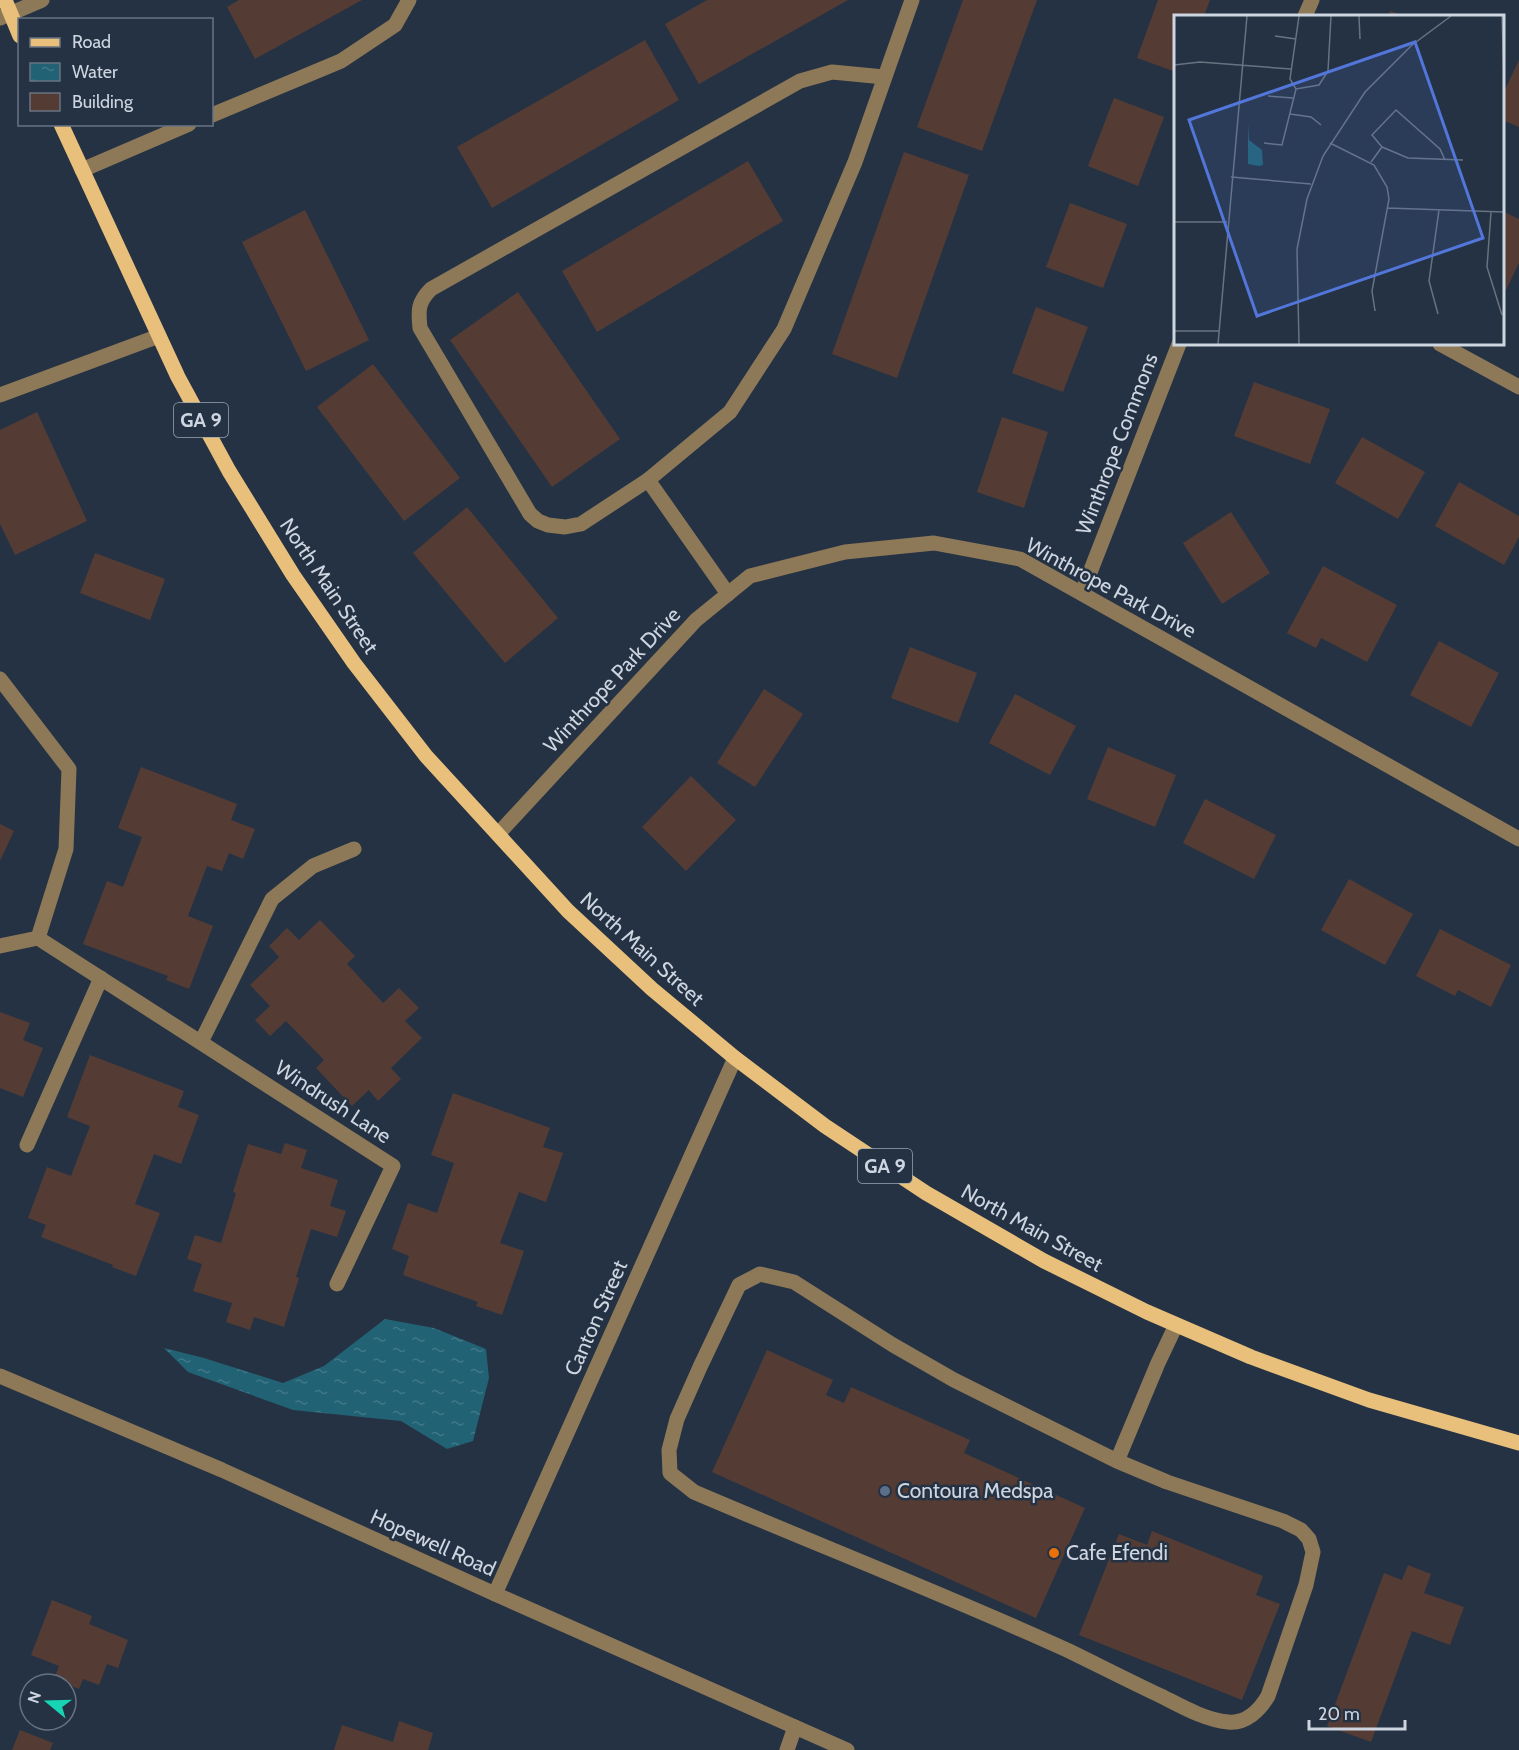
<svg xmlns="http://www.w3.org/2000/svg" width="1519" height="1750" viewBox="0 0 1519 1750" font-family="Cabin,sans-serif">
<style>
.water{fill:url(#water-ripples)}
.building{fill:#543c35}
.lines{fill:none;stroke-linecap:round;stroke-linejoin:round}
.minor{stroke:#8d7958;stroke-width:15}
.major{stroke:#e9c07b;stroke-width:15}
.service-dot{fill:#5c6f8a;stroke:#253243;stroke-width:2}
.food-dot{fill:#e8710a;stroke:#253243;stroke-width:2}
.labels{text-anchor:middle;stroke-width:5;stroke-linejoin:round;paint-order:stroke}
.shield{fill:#253243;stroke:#9ba4b1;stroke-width:1.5}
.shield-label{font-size:20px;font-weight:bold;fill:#cdd5e0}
.street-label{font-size:21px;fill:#cdd5e0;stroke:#253243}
.poi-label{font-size:21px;fill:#cdd5e0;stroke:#253243;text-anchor:start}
.inset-road{fill:none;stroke:#687382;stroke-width:1.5}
.view{fill:#5276da;fill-opacity:0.15;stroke:#5276da;stroke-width:3}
.inset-edge{fill:none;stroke:#cdd5e0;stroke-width:3}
</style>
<defs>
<pattern id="water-ripples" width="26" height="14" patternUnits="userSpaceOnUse" patternTransform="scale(1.5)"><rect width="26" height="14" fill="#216274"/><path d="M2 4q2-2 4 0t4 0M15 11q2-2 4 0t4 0" fill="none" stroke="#407888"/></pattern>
</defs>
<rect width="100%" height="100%" fill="#253243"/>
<path class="water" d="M385,1319L434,1328L486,1349L489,1378L473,1441L447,1449L401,1421L293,1410L188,1372L164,1348L204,1358L283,1383L324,1366Z"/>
<g class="building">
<path d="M239,0H362L255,59L227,7Z"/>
<path d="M707,0H848L699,84L665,24Z"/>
<path d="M963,0H1037L982,151L917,127Z"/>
<path d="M1158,0H1210L1204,16H1176V72L1137,58Z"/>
<path d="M1390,11L1405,16H1388Z"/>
<path d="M645,40L679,100L492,208L457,147Z"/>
<path d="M1519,60V127L1502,120V96Z"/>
<path d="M1114,98L1164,117L1138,186L1088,166Z"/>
<path d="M904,152L969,175L897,378L832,354Z"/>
<path d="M748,161L783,221L597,332L562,271Z"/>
<path d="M1070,203L1127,224L1103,288L1046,267Z"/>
<path d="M305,210L369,340L306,371L242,242Z"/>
<path d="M1502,211L1519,219V263L1506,290L1502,288Z"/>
<path d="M518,292L620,439L552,487L450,340Z"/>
<path d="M1036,307L1088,327L1063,392L1012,373Z"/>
<path d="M373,364L460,478L404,521L317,407Z"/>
<path d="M1254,382L1330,409L1310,464L1234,436Z"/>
<path d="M37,412L87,521L15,555L0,524V430Z"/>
<path d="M1002,417L1048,432L1024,508L977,492Z"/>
<path d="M1362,437L1425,472L1398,519L1335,483Z"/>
<path d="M1459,482L1519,516V537L1504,565L1435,526Z"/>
<path d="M467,507L558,618L505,663L413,553Z"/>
<path d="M1231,512L1270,573L1222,604L1183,543Z"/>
<path d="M95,553L165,579L150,620L80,593Z"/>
<path d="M1323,566L1397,605L1367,662L1321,638L1316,648L1287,633Z"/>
<path d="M1439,641L1499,673L1471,727L1410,695Z"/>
<path d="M910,647L977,673L958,723L891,698Z"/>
<path d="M764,689L803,714L755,787L717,763Z"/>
<path d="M1015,694L1076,726L1050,775L989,743Z"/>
<path d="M1108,747L1176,775L1155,827L1087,799Z"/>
<path d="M141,767L237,804L231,820L255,829L243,859L229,853L222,871L207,866L188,916L213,926L189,989L166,980L168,976L83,944L107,881L123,887L142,837L118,828Z"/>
<path d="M691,776L736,820L686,871L642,827Z"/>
<path d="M1205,799L1276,835L1254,879L1183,843Z"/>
<path d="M0,824L14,831L0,861Z"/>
<path d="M1349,879L1413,914L1385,965L1321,930Z"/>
<path d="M320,920L355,956L347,964L383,1003L399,988L419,1008L405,1021L422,1038L391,1068L401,1079L378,1101L369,1090L352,1106L316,1068L324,1060L286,1021L270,1036L255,1020L270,1006L250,985L279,957L269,946L287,928L299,940Z"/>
<path d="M1440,929L1511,965L1491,1007L1458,990L1455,996L1416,976Z"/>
<path d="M0,1012L30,1023L23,1040L43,1048L23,1097L0,1088Z"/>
<path d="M90,1055L184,1091L178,1107L199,1115L181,1164L154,1154L135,1204L160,1213L136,1276L112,1267L113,1265L41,1237L46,1225L28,1218L47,1167L71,1176L90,1126L67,1117Z"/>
<path d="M453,1093L550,1128L543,1147L563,1153L546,1202L519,1192L500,1243L524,1251L502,1315L476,1306L478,1302L403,1275L409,1256L392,1249L408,1203L437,1213L454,1163L431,1155Z"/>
<path d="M285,1143L307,1150L301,1168L338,1180L330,1206L346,1211L337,1237L311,1229L296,1277L299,1278L284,1327L254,1317L250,1330L226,1322L232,1303L193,1291L202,1264L187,1259L195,1235L221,1243L236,1193L233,1192L248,1144L281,1154Z"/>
<path d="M767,1350L833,1380L826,1395L844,1403L851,1387L970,1440L964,1453L1085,1508L1036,1618L712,1472Z"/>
<path d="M1152,1531L1263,1576L1256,1595L1280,1604L1242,1700L1079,1635L1119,1534L1147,1545Z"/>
<path d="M1408,1565L1431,1574L1424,1593L1464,1607L1450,1645L1412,1631L1371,1742L1327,1726L1384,1573L1402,1580Z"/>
<path d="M52,1600L92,1616L89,1624L128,1640L118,1668L107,1664L99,1685L83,1679L79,1689L54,1679L59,1666L31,1655Z"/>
<path d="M399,1721L433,1733L428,1750H334L342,1725L393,1742Z"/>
<path d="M20,1730L53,1743L50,1750H12Z"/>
</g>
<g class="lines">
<g class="minor">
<path d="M1305,16L1312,0"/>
<path d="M0,18L42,0"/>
<path d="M212,115L341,61L395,25L409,0"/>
<path d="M82,170L189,124"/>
<path d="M1440,344L1519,387"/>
<path d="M0,395L159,336"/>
<path d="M648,480L581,524L565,527L548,525L538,521L530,514L420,328C418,310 418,302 431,289L800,81L832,72L884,77"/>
<path d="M1082,593L1179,344"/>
<path d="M728,594L648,480L730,412L784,329L855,162L912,0"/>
<path d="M0,679L69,769L66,849L38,938L0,946"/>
<path d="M498,834L696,620L750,576L845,552L934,543L1020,559L1519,839"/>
<path d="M38,938L393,1166L337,1284"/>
<path d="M201,1042L272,899L313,866L354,849"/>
<path d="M27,1145L101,978"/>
<path d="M0,1376L222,1470L495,1594L847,1750"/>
<path d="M1117,1461L954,1380L893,1345L794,1282L760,1274L739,1285L700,1367L677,1419L669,1450L670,1473L694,1492C818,1545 944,1594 1067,1650C1098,1665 1129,1681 1161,1696C1181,1706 1205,1720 1228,1722C1246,1724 1260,1710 1268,1696L1306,1585L1313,1552L1309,1539L1301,1530L1283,1521L1167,1482L1117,1461L1158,1363L1176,1325"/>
<path d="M495,1594L735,1058"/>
<path d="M787,1750L795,1727"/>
</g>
<g class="major">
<path d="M5,0L20,36"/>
<path d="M61,124L178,377L229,471L293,575L354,663L426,756L568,911L652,989L735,1058L825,1126L926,1193L1044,1261L1147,1312L1251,1357L1369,1400L1519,1443"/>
</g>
</g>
<circle class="service-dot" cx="885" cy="1491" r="6"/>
<circle class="food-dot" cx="1054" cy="1553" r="6"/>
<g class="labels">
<g class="shield">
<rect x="174" y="403" width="54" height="34" rx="4.5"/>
<rect x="858" y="1149" width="54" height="34" rx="4.5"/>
</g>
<g class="shield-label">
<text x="201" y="427">GA 9</text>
<text x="885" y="1173">GA 9</text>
</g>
<g class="street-label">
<text transform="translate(1117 444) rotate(-69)" y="7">Winthrope Commons</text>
<text transform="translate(329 586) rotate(56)" y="7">North Main Street</text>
<text transform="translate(1111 588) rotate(28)" y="7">Winthrope Park Drive</text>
<text transform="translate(612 680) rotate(-47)" y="7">Winthrope Park Drive</text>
<text transform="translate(642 949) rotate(42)" y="7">North Main Street</text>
<text transform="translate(333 1102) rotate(33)" y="7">Windrush Lane</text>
<text transform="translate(1032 1228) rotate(29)" y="7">North Main Street</text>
<text transform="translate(596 1318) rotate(-66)" y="7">Canton Street</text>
<text transform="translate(433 1543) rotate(24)" y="7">Hopewell Road</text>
</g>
<g class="poi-label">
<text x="897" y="1498">Contoura Medspa</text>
<text x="1066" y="1560">Cafe Efendi</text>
</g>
</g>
<g transform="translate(1174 15)">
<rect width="330" height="330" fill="#253243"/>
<path d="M74,108L75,125L88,135L89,150L85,151L74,149Z" fill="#216274"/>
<path class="inset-road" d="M125,1L116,64L122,74L145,70L154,56L157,1M185,1L186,24M328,1L330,64M101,21L122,24M0,50L26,47L117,54M94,81L119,83M116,99L137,102L147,110M90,128L108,130L122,74M156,128L200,150L213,172L215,184L198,276L201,296M208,132L198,120L222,95L266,134L271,145M197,147L208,132L234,143L289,145M57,162L137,169M213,193L330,197M317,197L313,252L328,300M0,207H53M264,299L255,266L265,195M0,316H45M44,329L73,1M125,329L123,234L133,184L149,141L191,77L238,30L277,1"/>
<path class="view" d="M241,27L309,223L83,301L15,105Z"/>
<rect width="330" height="330" class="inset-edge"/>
</g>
<rect x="18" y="18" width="195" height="108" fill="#253243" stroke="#687382" stroke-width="1.5"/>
<rect x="30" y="38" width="30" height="9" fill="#e9c07b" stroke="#687382" stroke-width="1.5"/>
<text x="72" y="48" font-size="18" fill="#cdd5e0">Road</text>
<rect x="30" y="63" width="30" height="18" fill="url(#water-ripples)" stroke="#687382" stroke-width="1.5"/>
<text x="72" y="78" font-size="18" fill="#cdd5e0">Water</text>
<rect x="30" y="93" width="30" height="18" fill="#543c35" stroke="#687382" stroke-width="1.5"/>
<text x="72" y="108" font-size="18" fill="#cdd5e0">Building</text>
<g transform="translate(48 1702) rotate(289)"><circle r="28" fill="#253243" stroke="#687382" stroke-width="1.5"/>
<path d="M0-4.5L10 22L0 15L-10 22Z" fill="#17d5b2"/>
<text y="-9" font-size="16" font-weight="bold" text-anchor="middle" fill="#cdd5e0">N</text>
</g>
<path d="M1309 1720v9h96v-9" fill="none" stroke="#cdd5e0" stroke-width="3"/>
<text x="1318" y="1720" font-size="18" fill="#cdd5e0" stroke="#253243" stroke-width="4.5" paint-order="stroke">20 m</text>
</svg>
